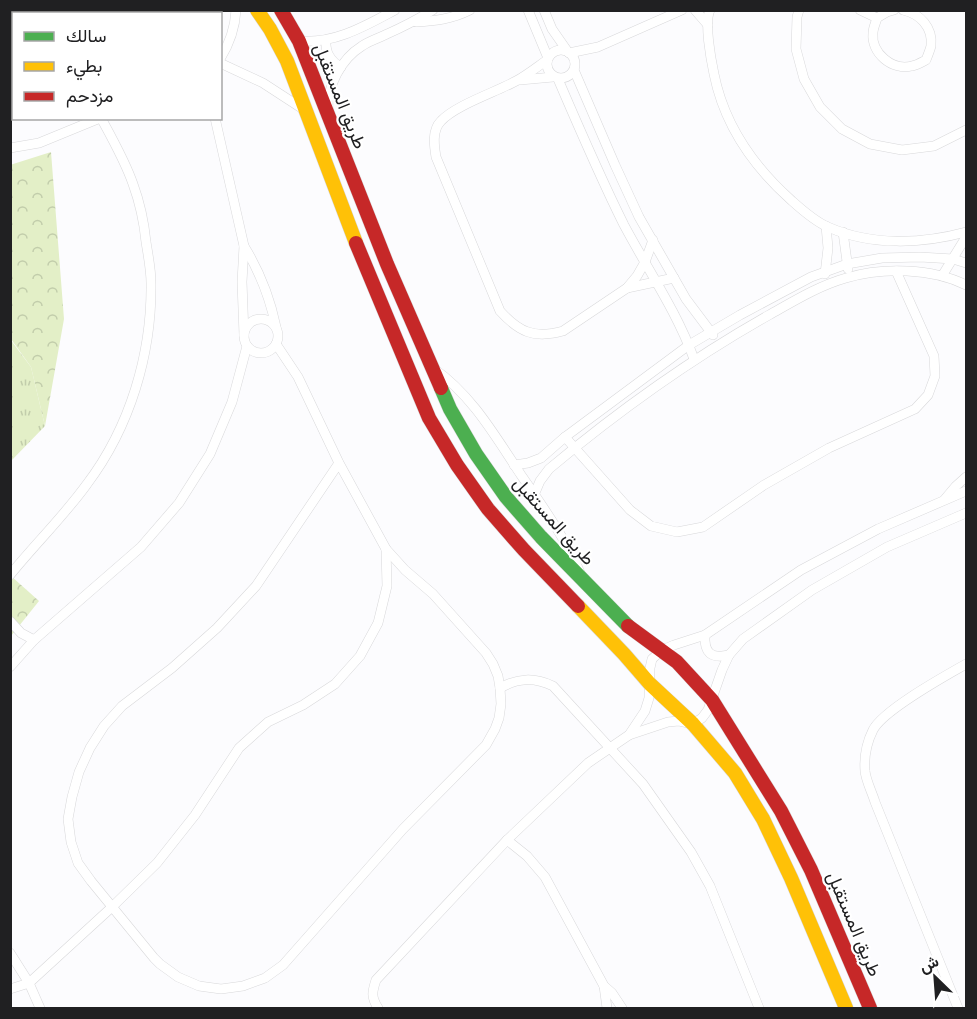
<svg xmlns="http://www.w3.org/2000/svg" width="977" height="1019" viewBox="0 0 977 1019" font-family="Lato,Vazirmatn,sans-serif">
<style>
.grass{fill:url(#grass-tufts)}
.park{fill:url(#park-crowns)}
.lines{fill:none;stroke-linecap:round;stroke-linejoin:round}
.street-casing{stroke:#d8d8da;stroke-width:10}
.fast-casing{stroke:#d8d8da;stroke-width:15}
.slow-casing{stroke:#d8d8da;stroke-width:15}
.jam-casing{stroke:#d8d8da;stroke-width:15}
.street{stroke:#fff;stroke-width:9}
.fast{stroke:#4caf50;stroke-width:14}
.slow{stroke:#ffc107;stroke-width:14}
.jam{stroke:#c62828;stroke-width:14}
.labels{text-anchor:middle;stroke-width:4.5;stroke-linejoin:round;paint-order:stroke}
.street-label{font-size:18px;fill:#202022;stroke:#fff}
</style>
<defs>
<pattern id="grass-tufts" width="24" height="20" patternUnits="userSpaceOnUse" patternTransform="scale(1.5)"><rect width="24" height="20" fill="#e3efc7"/><path d="M3 7l-1-3M5 7V3M7 7l1-3M15 17l-1-3M17 17v-4M19 17l1-3" fill="none" stroke="#c2cdab"/></pattern>
<pattern id="park-crowns" width="20" height="18" patternUnits="userSpaceOnUse" patternTransform="scale(1.5)"><rect width="20" height="18" fill="#e3efc7"/><path d="M2 6a3 3 0 1 1 6 0M12 15a3 3 0 1 1 6 0" fill="none" stroke="#c2cdab"/></pattern>
</defs>
<rect width="100%" height="100%" fill="#fcfcfe"/>
<path class="grass" d="M10,339L31,367L45,426L11,461Z"/>
<g class="park">
<path d="M51,152L64,319L45,426L31,367L11,339L10,165Z"/>
<path d="M11,576L39,601L11,636Z"/>
</g>
<g class="lines">
<g class="street-casing">
<g id="street">
<path d="M142,10L146,14"/>
<path d="M528,10L548,58"/>
<path d="M544,10L552,29L568,52"/>
<path d="M695,10L708,25"/>
<path d="M710,10C704,22 711,60 714,74C724,124 753,166 791,200C801,209 814,221 828,227C871,246 922,244 966,232"/>
<path d="M799,10L797,17L796,49L804,79L820,107L842,129L870,144L902,150L934,146L966,130"/>
<path d="M860,10L877,18"/>
<path d="M894,10L887,12L877,18C876,22 873,28 873,33C871,53 892,71 912,66C917,65 922,62 926,60C928,55 930,50 931,46C933,27 920,14 903,10"/>
<path d="M10,13L14,16"/>
<path d="M416,22C435,21 452,19 470,10"/>
<path d="M326,40C325,52 330,61 341,67"/>
<path d="M299,41C335,44 365,26 395,10"/>
<circle cx="561" cy="64" r="14"/>
<path d="M569,53L598,47L682,10"/>
<path d="M220,59C230,43 235,29 236,10"/>
<path d="M547,60C537,67 527,75 516,81C496,92 456,105 441,121C432,130 434,145 436,157L500,311C519,332 534,339 563,331L627,288L637,276L645,262L653,240"/>
<path d="M220,63L263,83L306,111"/>
<path d="M574,70L615,165L639,217L686,299L713,335"/>
<path d="M558,79C579,128 600,177 624,225C648,270 677,312 694,359"/>
<path d="M520,80L553,77"/>
<path d="M328,110C327,86 341,59 362,46C369,41 379,38 387,34C403,27 418,19 433,10"/>
<path d="M215,118L244,246L242,282L244,335"/>
<path d="M10,148L39,143L100,118"/>
<path d="M843,232L848,269"/>
<path d="M244,246C260,272 270,298 276,327"/>
<path d="M825,274L828,248L826,226"/>
<path d="M942,276L966,237"/>
<path d="M627,288L674,278"/>
<circle cx="261" cy="336" r="17"/>
<path d="M276,344L298,377L339,463L386,549L405,570L433,594L486,653L493,664L498,676L500,688L501,704L499,718L495,729L486,745L403,829L283,965L265,978L243,986L221,989L199,986L178,977L160,964L154,958L91,881L78,863L71,842L68,819L72,797L79,772L90,748L104,726L122,706L172,668L217,628L256,586L339,463"/>
<path d="M433,368C472,395 495,436 521,475C543,507 566,539 581,575"/>
<path d="M565,437L630,510L651,526L677,532L703,527L764,485L829,448L915,409L928,395L935,376L934,356L896,271"/>
<path d="M514,465L528,463L541,458L565,437L689,345L740,315L811,277L847,264L882,258L920,257L953,259L966,263"/>
<path d="M534,495L540,481L549,469C617,412 691,359 769,315C794,301 818,286 846,278C883,267 932,268 966,285"/>
<path d="M945,499L956,486L966,477"/>
<path d="M10,575C35,544 64,516 87,484C130,427 152,354 151,283C151,269 148,255 146,242C144,222 140,203 133,184C125,161 113,140 101,118"/>
<path d="M10,621L21,633L34,640"/>
<path d="M705,635C704,653 711,659 729,655"/>
<path d="M10,667L34,640L141,547L179,503L210,454L232,402L247,346"/>
<path d="M500,688C518,678 534,677 553,686L643,784L691,852L710,886L759,1008"/>
<path d="M629,735L645,711L649,698L650,668L652,659L662,650L674,645L705,635L801,570L878,529L966,491"/>
<path d="M507,840L527,856L545,877L604,986L612,993L622,1008"/>
<path d="M10,953L29,983L40,1008"/>
<path d="M604,986L607,1008"/>
<path d="M10,989L29,983L112,907L157,863L195,815L239,748L268,722L303,705L335,684L360,656L378,623L387,586L386,549"/>
<path d="M378,1008C371,997 372,992 376,980L507,840L588,763L629,735L668,722L679,721L693,724L702,718L708,710L722,670L729,655L743,639L812,590L887,547L966,513"/>
<path d="M958,1008L875,802C872,792 866,781 865,771C864,758 867,742 873,730C883,710 945,676 966,664"/>
</g>
</g>
<g class="fast-casing">
<path id="fast" d="M441,388L450,409L476,454L506,497L541,537L628,626"/>
</g>
<g class="slow-casing">
<g id="slow">
<path d="M257,10L270,29L287,61L356,243"/>
<path d="M578,606L624,654L650,684L693,724L735,773L763,819L791,878L846,1008"/>
</g>
</g>
<g class="jam-casing">
<g id="jam">
<path d="M281,10L299,41L387,264L441,388"/>
<path d="M356,243L429,418L457,465L488,509L524,550L578,606"/>
<path d="M628,626L677,662L712,700L781,811L811,870L870,1008"/>
</g>
</g>
<use href="#street" class="street"/>
<use href="#fast" class="fast"/>
<use href="#slow" class="slow"/>
<use href="#jam" class="jam"/>
</g>
<g class="labels">
<g class="street-label">
<text transform="translate(340 96) rotate(68)" y="6">طريق المستقبل</text>
<text transform="translate(554 521) rotate(48)" y="6">طريق المستقبل</text>
<text transform="translate(854 924) rotate(67)" y="6">طريق المستقبل</text>
</g>
</g>
<rect width="977" height="1019" fill="none" stroke="#202022" stroke-width="24"/>
<rect x="12" y="12" width="210" height="108" fill="#ffffff" stroke="#a6a6a7" stroke-width="1.5"/>
<rect x="24" y="32" width="30" height="9" fill="#4caf50" stroke="#a6a6a7" stroke-width="1.5"/>
<text x="66" y="42" font-size="18" fill="#202022">سالك</text>
<rect x="24" y="62" width="30" height="9" fill="#ffc107" stroke="#a6a6a7" stroke-width="1.5"/>
<text x="66" y="72" font-size="18" fill="#202022">بطيء</text>
<rect x="24" y="92" width="30" height="9" fill="#c62828" stroke="#a6a6a7" stroke-width="1.5"/>
<text x="66" y="102" font-size="18" fill="#202022">مزدحم</text>
<g transform="translate(935 977) rotate(335)" stroke="#ffffff" stroke-width="4.5" paint-order="stroke">
<path d="M0-4.5L10 22L0 15L-10 22Z" fill="#202022"/>
<text y="-9" font-size="16" font-weight="bold" text-anchor="middle" fill="#202022">ش</text>
</g>
</svg>
